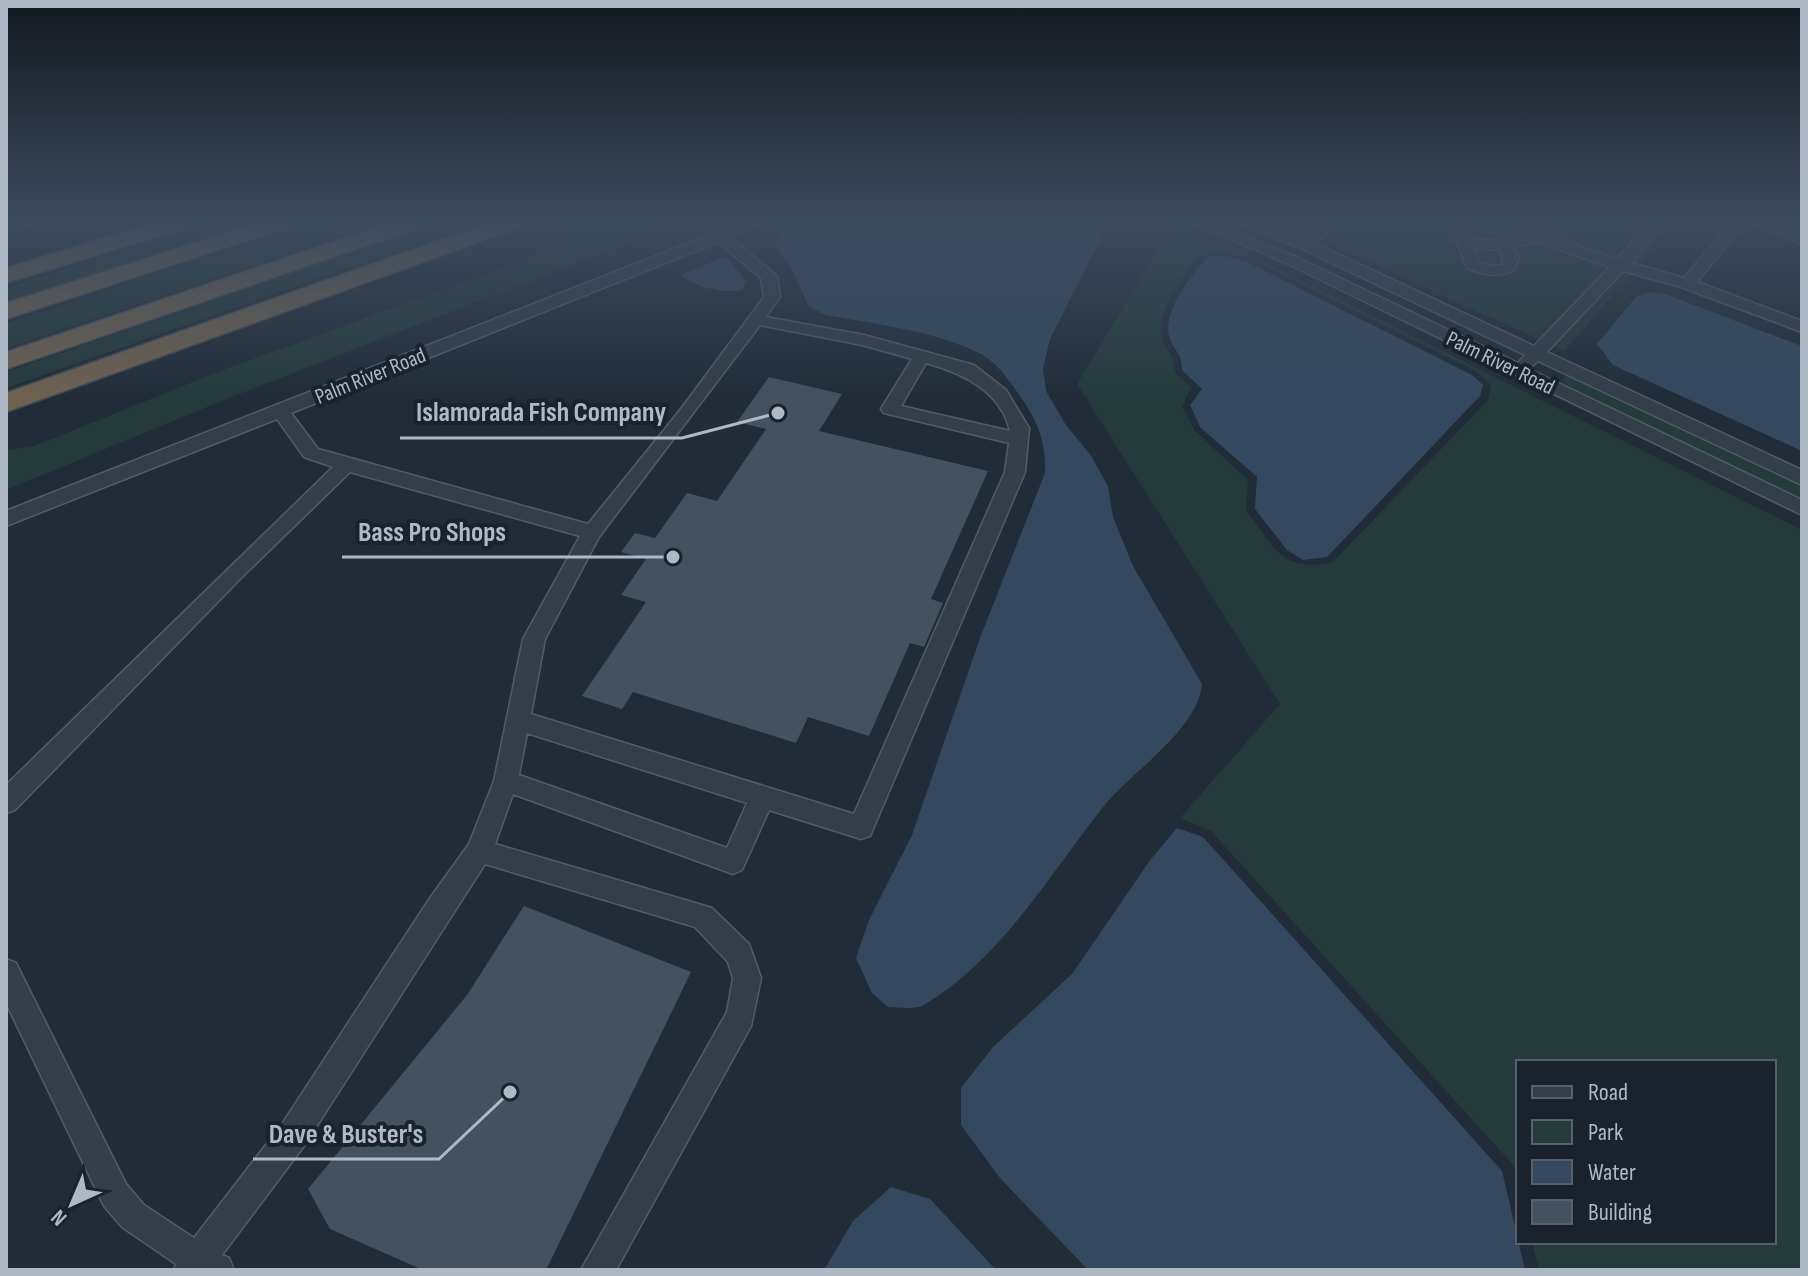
<svg xmlns="http://www.w3.org/2000/svg" width="1808" height="1276" viewBox="0 0 1808 1276" font-family="'Sofia Sans Condensed',sans-serif">
<style>
.green{fill:#243a3b;fill-rule:evenodd}
.water{fill:#344960}
.building{fill:#445260}
.lines{fill:none;stroke-linecap:round;stroke-linejoin:round}
.minor-casing{stroke:#525c67;stroke-width:3}
.highway-casing{stroke:#3f4953;stroke-width:3}
.minor{fill:#343e49;fill-rule:evenodd}
.highway{fill:#6f6251;fill-rule:evenodd}
.labels{text-anchor:middle;stroke-width:8;stroke-linejoin:round;paint-order:stroke}
.far-street-label{font-size:22px;fill:#afb9c5;stroke:#1a232d}
.leader{fill:none;stroke:#afb9c5;stroke-width:3}
.callout-dot{fill:#afb9c5;stroke:#1a232d;stroke-width:3}
.callout-label{font-size:28px;text-anchor:middle;font-weight:bold;fill:#afb9c5;stroke:#1a232d;stroke-width:8;stroke-linejoin:round;paint-order:stroke}
</style>
<rect width="100%" height="100%" fill="#212c38"/>
<g class="green">
<path d="M211,222H255L6,302V288Z"/>
<path d="M313,222H383L6,349V323Z"/>
<path d="M440,222H481L6,388V372Z"/>
<path d="M569,222H682L229,398L6,490V450L34,446L215,373L576,241L561,234L560,227Z"/>
<path d="M1148,222L1186,229L1238,249L1802,530V1270H1539L1532,1242H1774V1062H1518V1181L1514,1166L1211,831L1180,818L1280,704L1077,384L1169,232ZM1227,252L1250,258L1476,371L1491,386L1488,400L1332,563C1279,571 1275,548 1246,510L1248,480L1194,430L1182,406L1191,388L1175,372C1174,353 1167,352 1162,338C1154,312 1185,272 1202,255Z"/>
<path d="M1274,222H1679L1564,351L1329,243Z"/>
<path d="M1565,376L1580,379L1802,486V500L1571,388L1562,382Z"/>
</g>
<g class="water">
<path d="M812,222H1099L1103,234L1050,339L1043,368L1046,391L1066,425L1090,454L1108,486L1113,517L1133,566L1202,684C1197,731 1133,770 1104,806C1049,875 1002,958 924,1005C915,1010 898,1007 888,1007L872,993L856,958L869,920L912,835L980,638L1045,473C1046,443 1039,424 1022,399C1010,382 999,364 981,354C936,331 876,324 826,315L809,307L792,269L774,242L787,230Z"/>
<path d="M1224,256L1245,261L1472,375L1483,385L1480,396L1327,557L1303,560L1287,550L1255,509L1257,477L1200,427L1190,405L1202,389L1182,370C1182,351 1173,351 1169,336C1163,311 1192,273 1208,257Z"/>
<path d="M724,257L729,259L746,282L742,290C725,294 694,287 681,275Z"/>
<path d="M1649,292L1665,294L1802,346V451L1613,365L1597,344L1636,297Z"/>
<path d="M1177,828L1203,837L1502,1171L1525,1270H1088L1000,1178L961,1125V1088L993,1047L1072,974L1151,859Z"/>
<path d="M891,1187L930,1199L996,1270H824L853,1221Z"/>
</g>
<g class="building">
<path d="M769,377L842,394L819,431L988,471L931,599L943,603L924,647L910,643L869,736L808,717L796,743L633,692L622,709L582,696L646,602L621,595L646,559L621,552L635,533L655,538L687,493L717,501L766,429L737,422Z"/>
<path d="M524,906L691,972L546,1270H423L330,1229L308,1189L467,995Z"/>
</g>
<g class="lines">
<g class="minor-casing">
<g id="minor">
<path d="M33,222L31,225L6,232V223Z"/>
<path d="M742,222H762L730,237L777,276L780,297L766,317L864,335L974,365L1006,390L1029,428L1025,472L870,836L861,839L769,810L742,870L733,874L513,794L495,844L712,908L749,944L761,978L751,1026L616,1270H581L727,1012L733,978L728,962L695,927L485,864L304,1146L222,1255L229,1258L234,1270H174L176,1264L122,1227L104,1206L6,1003V959L16,963L126,1184L144,1205L194,1238L282,1124L428,901L469,844L494,781L523,639L580,536L350,472L241,578L15,810L6,813V785L333,467L304,457L277,419L6,526V511ZM718,242L761,278L764,297L681,409L588,524L318,449L291,413ZM760,325L862,345L912,359L881,409L884,413L1009,443L1005,472L854,814L531,714L545,639L599,537ZM926,363C962,373 1001,391 1010,431L901,406ZM527,733L747,803L727,848L519,775Z"/>
<path d="M1191,222H1211L1296,257L1518,363L1525,355L1298,247L1236,222H1257L1301,238L1323,222H1340L1314,243L1534,346L1610,267L1536,242L1513,248L1519,258L1514,270C1497,278 1484,275 1467,268L1457,243L1444,222H1458L1470,239L1504,241L1523,236L1495,222C1535,222 1577,248 1617,259L1651,222H1665L1631,263L1684,278L1731,222H1746L1697,282L1802,321V332L1681,287L1623,271L1547,352L1802,470V485L1538,361L1529,369L1802,500V515L1286,263ZM1474,248L1499,250L1503,258L1502,265L1490,266L1479,262Z"/>
<path d="M1747,222H1768L1802,234V244Z"/>
</g>
</g>
<g class="highway-casing">
<g id="highway">
<path d="M157,222H192L189,227L6,283V268Z"/>
<path d="M259,222H293L290,227L6,319V303Z"/>
<path d="M392,222H425L422,227L6,369V352Z"/>
<path d="M491,222H524L521,227L6,412V393Z"/>
</g>
</g>
<use href="#minor" class="minor"/>
<use href="#highway" class="highway"/>
</g>
<linearGradient id="sky" x2="0" y2="1"><stop stop-color="#12181f"/><stop offset="0.55" stop-color="#3d4b5e"/><stop offset="1" stop-color="#3d4b5e" stop-opacity="0"/></linearGradient>
<rect width="1808" height="401" fill="url(#sky)"/>
<g class="labels">
<g class="far-street-label">
<text transform="translate(1501 362) rotate(26)" y="8">Palm River Road</text>
<text transform="translate(370 375) rotate(-22)" y="8">Palm River Road</text>
</g>
</g>
<path class="leader" d="M778 413L682 438H400M673 557L522 557H342M510 1092L439 1159H253"/>
<g class="callout-dot">
<circle cx="778" cy="413" r="8"/>
<circle cx="673" cy="557" r="8"/>
<circle cx="510" cy="1092" r="8"/>
</g>
<g class="callout-label">
<text x="541" y="421">Islamorada Fish Company</text>
<text x="432" y="541">Bass Pro Shops</text>
<text x="346" y="1143">Dave &amp; Buster's</text>
</g>
<rect width="1808" height="1276" fill="none" stroke="#afb9c5" stroke-width="16"/>
<rect x="1516" y="1060" width="260" height="184" fill="#1a232d" stroke="#565f6a" stroke-width="2"/>
<rect x="1532" y="1086" width="40" height="12" fill="#343e49" stroke="#565f6a" stroke-width="2"/>
<text x="1588" y="1100" font-size="24" fill="#afb9c5">Road</text>
<rect x="1532" y="1120" width="40" height="24" fill="#243a3b" stroke="#565f6a" stroke-width="2"/>
<text x="1588" y="1140" font-size="24" fill="#afb9c5">Park</text>
<rect x="1532" y="1160" width="40" height="24" fill="#344960" stroke="#565f6a" stroke-width="2"/>
<text x="1588" y="1180" font-size="24" fill="#afb9c5">Water</text>
<rect x="1532" y="1200" width="40" height="24" fill="#445260" stroke="#565f6a" stroke-width="2"/>
<text x="1588" y="1220" font-size="24" fill="#afb9c5">Building</text>
<g transform="translate(72 1204) rotate(224)" stroke="#1a232d" stroke-width="6" paint-order="stroke">
<path d="M0-6L14 30L0 20L-14 30Z" fill="#afb9c5"/>
<text y="-12" font-size="22" font-weight="bold" text-anchor="middle" fill="#afb9c5">N</text>
</g>
</svg>
